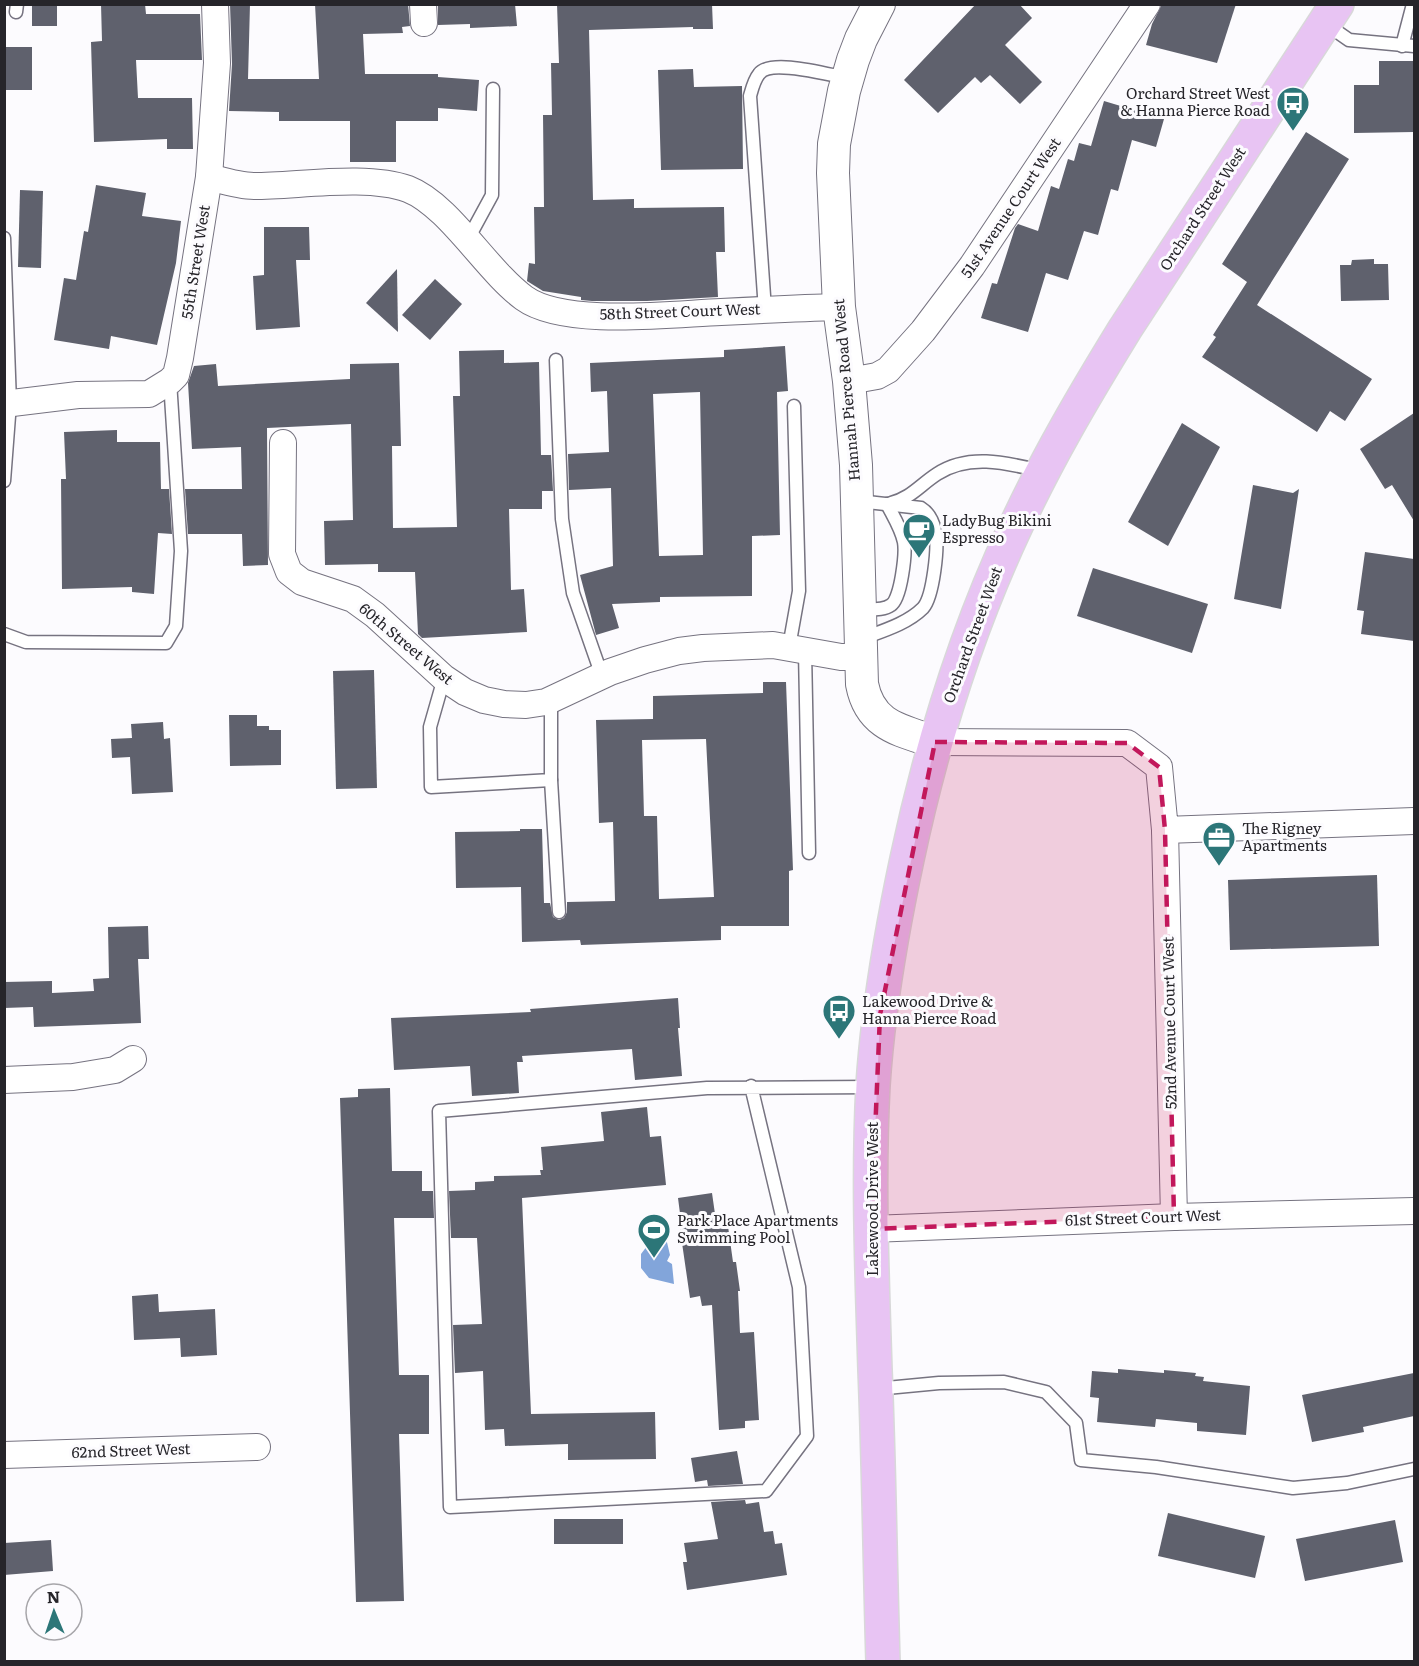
<svg xmlns="http://www.w3.org/2000/svg" width="1419" height="1666" viewBox="0 0 1419 1666" font-family="Literata,serif">
<style>
.water{fill:#82a5da}
.building{fill:#5f616d;fill-rule:evenodd}
.lines{fill:none;stroke-linecap:round;stroke-linejoin:round}
.service-casing{stroke:#767380;stroke-width:15}
.minor-casing{stroke:#767380;stroke-width:28}
.tertiary-casing{stroke:#767380;stroke-width:34}
.primary-casing{stroke:#d8d8d9;stroke-width:36}
.service{stroke:#fff;stroke-width:12}
.minor{stroke:#fff;stroke-width:26}
.tertiary{stroke:#fff;stroke-width:32}
.primary{stroke:#e8c4f3;stroke-width:33}
.marked{fill:#c2185b;fill-opacity:0.2;stroke:#c2185b;stroke-width:4.5;stroke-dasharray:12 8;stroke-linejoin:round}
.labels{text-anchor:middle;stroke-width:6;stroke-linejoin:round;paint-order:stroke}
.poi-label{font-size:15px;fill:#26252a;stroke:#fcfbfe;text-anchor:start}
.street-label{font-size:15px;fill:#26252a;stroke:#fcfbfe}
</style>
<rect width="100%" height="100%" fill="#fcfbfe"/>
<path class="water" d="M666,1238L670,1255L667,1261L672,1264L674,1284L649,1278L641,1268V1254L650,1242Z"/>
<g class="building">
<rect x="32" y="4" width="25" height="22"/>
<path d="M101,4H145L146,14H200L202,60H136L138,98H192L193,149H167V139L94,142L91,42L102,41Z"/>
<path d="M230,4H250L248,79H319L315,4H408L410,26L402,27L403,33L363,34L365,74H438V77L479,80L477,111L438,108V121H396V162H350V121H279V112L229,111L232,64Z"/>
<path d="M438,4H515L517,26L470,28V24L438,25Z"/>
<path d="M557,4H712L713,29H693V27L589,30L593,200L634,199V208L724,207L725,252H716L718,297L647,301H592L581,300V297L543,291L527,281L529,263L535,264L534,207H544L543,115H552L551,63H559Z"/>
<path d="M976,4H1019L1032,18L1005,45L1042,82L1020,104L990,75L981,83L975,77L938,113L904,80Z"/>
<path d="M1162,4H1236L1217,63L1146,45L1152,24Z"/>
<rect x="4" y="47" width="28" height="43"/>
<path d="M1379,61H1414V132L1354,133V85H1379Z"/>
<path d="M693,69L694,87L742,86L743,169L661,170L658,70Z"/>
<path d="M1104,101L1164,119L1156,147L1132,140L1118,191L1111,189L1098,235L1084,231L1068,280L1046,273L1028,332L981,318L992,283L997,284L1015,228L1018,224L1038,231L1051,186L1059,189L1068,159L1074,161L1079,143L1091,146Z"/>
<path d="M1306,132L1349,159L1257,305L1372,379L1345,421L1330,411L1317,432L1202,357L1216,337L1213,335L1247,282L1222,264Z"/>
<path d="M96,185L146,193L142,216L181,221L176,263L157,345L111,336L109,349L54,340L64,278L76,280L84,231L88,232Z"/>
<path d="M20,190L43,191L41,268L18,267Z"/>
<path d="M264,227H309L310,260H296L300,327L256,330L253,276L264,275Z"/>
<path d="M1374,259V264H1388L1389,300L1341,301L1340,265H1351L1352,260Z"/>
<path d="M397,269L398,332L366,303Z"/>
<path d="M435,279L462,304L430,340L402,315Z"/>
<path d="M785,346L788,391L777,392L780,535L752,536V596L660,597V602L612,604L619,628L596,635L580,575L613,566L611,488L569,490L568,454L609,452L607,391L591,392L590,363L724,357V350ZM700,392L703,555L659,556L653,394Z"/>
<path d="M504,350V363L539,362L541,455H551L553,491H542V509H509L511,590L524,589L527,632L422,638L418,634L415,572H378V564L325,565L324,521L353,520L351,424L267,428L268,565L243,566L242,534H188L185,489H242L241,447L192,449L188,383L194,366L216,364L218,386L350,379V364L399,363L401,446H392L393,528L457,527L453,396H460L459,351Z"/>
<path d="M1414,413V521L1392,485L1385,489L1360,449Z"/>
<path d="M1182,423L1220,447L1168,546L1128,522Z"/>
<path d="M117,430V442H160L161,489H169L172,534L158,533L154,594L132,592V587L62,589L61,479H66L64,432Z"/>
<path d="M1253,485L1293,493L1299,489L1281,609L1234,599Z"/>
<path d="M1365,552L1414,559V641L1361,634L1364,611L1357,610Z"/>
<path d="M1093,568L1208,604L1192,653L1077,616Z"/>
<path d="M374,670L377,788L336,789L333,671Z"/>
<path d="M763,682H786L793,870L789,871V926H721V940L581,945L580,940L522,942L521,887L456,888L455,832L520,831V829H542L544,903H550L553,917L559,920L564,918L567,912V902L615,901L613,822L599,823L596,720L653,719V696L763,693ZM706,739L714,897L659,899L657,816H644L642,740Z"/>
<path d="M229,715H257V726H269V730H281V765L230,766Z"/>
<path d="M163,722L164,739L170,738L173,792L132,794L130,757L112,758L111,739L132,738L131,724Z"/>
<path d="M1377,875L1379,946L1230,950L1228,880Z"/>
<path d="M148,926L149,959H138L141,1023L34,1027L33,1007L4,1008V982L52,981V993L94,991L93,979L109,978L108,927Z"/>
<path d="M678,998L680,1028H678L682,1076L635,1080L632,1049L522,1056L523,1062H517L519,1093L472,1096L470,1066L394,1070L391,1018L531,1012L530,1009Z"/>
<path d="M390,1088L392,1171H422V1191H433L434,1218H394L399,1375H429V1434H399L404,1601L356,1602L340,1098L358,1097V1089Z"/>
<path d="M647,1107L650,1137L661,1136L666,1185L522,1198L531,1414L655,1412L656,1459L568,1460V1444L505,1446L504,1429L485,1430L483,1371L455,1373L453,1325L482,1324L477,1238H451L449,1191L475,1190V1182L494,1181V1176L541,1175L540,1170H543L541,1147L604,1141L601,1112Z"/>
<path d="M712,1193L715,1214L726,1212L733,1262H736L740,1291H738L740,1333L754,1332L759,1420L745,1421V1428L719,1430L712,1305L702,1306L700,1296L690,1298L680,1229H682L678,1198Z"/>
<path d="M158,1294L159,1312L215,1309L217,1355L181,1357L180,1338L134,1340L132,1296Z"/>
<path d="M1118,1369L1164,1373V1370L1196,1373L1195,1376L1204,1377L1203,1381L1250,1386L1246,1435L1197,1431V1423L1156,1419L1155,1427L1097,1422L1099,1398L1090,1397L1092,1371L1118,1373Z"/>
<path d="M1414,1373V1416L1363,1427L1364,1432L1312,1442L1302,1395Z"/>
<path d="M737,1451L743,1484L708,1486L707,1480L695,1482L691,1458Z"/>
<path d="M745,1500L746,1504L759,1502L764,1532L773,1531L775,1544L782,1543L787,1575L687,1590L683,1562H687L684,1543L718,1539L711,1502Z"/>
<path d="M1168,1513L1265,1536L1255,1578L1158,1556Z"/>
<rect x="554" y="1519" width="69" height="25"/>
<path d="M1395,1520L1403,1562L1305,1581L1296,1539Z"/>
<path d="M51,1540L53,1571L4,1575V1543Z"/>
</g>
<g class="lines">
<g class="service-casing">
<g id="service">
<path d="M16,12L17,4"/>
<path d="M1326,24L1349,40L1414,46"/>
<path d="M1402,46L1413,4"/>
<path d="M4,238L10,403L4,481"/>
<path d="M467,241L492,195L493,89"/>
<path d="M765,310L750,96C752,89 754,80 759,74C770,58 829,75 847,78"/>
<path d="M556,360L562,519L573,593L602,676"/>
<path d="M858,501L921,508C929,513 933,521 935,531C939,546 933,597 923,608C907,624 882,631 861,639"/>
<path d="M891,503C911,498 920,485 937,474C969,453 1007,463 1041,471"/>
<path d="M859,610C869,609 883,611 891,605C901,599 906,553 904,542C901,528 893,516 887,504"/>
<path d="M4,634L26,642L166,643L176,626L181,551L170,381"/>
<path d="M789,647L799,591L794,406"/>
<path d="M805,651L809,853"/>
<path d="M444,678L430,727L431,787L551,780V700"/>
<path d="M551,780L559,912"/>
<path d="M751,1086L799,1287L807,1436L766,1491L450,1507L439,1111L707,1088L872,1087"/>
<path d="M876,1389L939,1383L1004,1382L1046,1392L1076,1423L1081,1460L1156,1467L1293,1488L1347,1483L1414,1469"/>
</g>
</g>
<g class="minor-casing">
<g id="minor">
<path d="M423,4L424,23"/>
<path d="M209,177C224,181 239,186 254,186C298,186 367,174 408,189C449,205 486,270 524,298C564,327 671,314 721,312C760,310 800,308 839,307"/>
<path d="M849,381L877,376L888,370L923,331L972,266L1147,4"/>
<path d="M4,404L78,395L149,394L170,381L176,375L180,358L209,177L217,63L215,4"/>
<path d="M283,443L282,554L289,572L302,582L353,599L375,615L444,678L465,692L484,700L504,704L526,705L546,702L610,672L645,660L679,651L703,648L773,645L841,657H861"/>
<path d="M935,742L1127,743L1159,767L1165,830L1414,821"/>
<path d="M1165,830L1174,1217"/>
<path d="M4,1080L73,1077L115,1070L133,1059"/>
<path d="M871,1229L1174,1217L1414,1211"/>
<path d="M4,1455L257,1447"/>
</g>
</g>
<g class="tertiary-casing">
<path id="tertiary" d="M879,4L861,39L853,60L844,91L834,144L833,173L839,307L849,381L856,465L862,684C870,726 900,730 935,742"/>
</g>
<g class="primary-casing">
<path id="primary" d="M883,1662C880,1564 879,1467 875,1370C872,1275 868,1180 873,1085C878,1009 891,934 907,859C931,746 965,635 1014,530C1046,460 1085,394 1125,329L1337,4"/>
</g>
<use href="#service" class="service"/>
<use href="#minor" class="minor"/>
<use href="#tertiary" class="tertiary"/>
<use href="#primary" class="primary"/>
</g>
<path class="marked" d="M935,742L1127,743L1159,767L1165,830L1174,1217L871,1229L880,1015Z"/>
<defs>
<g id="bus-pin" transform="scale(1.725)"><path d="M0 17L-7.5 6A9.5 9.5 0 1 1 7.5 6Z" fill="#2c7678" stroke="#fcfbfe"/><path d="M-5-6H5V4H4V6H2V4H-2V6H-4V4H-5ZM-3.5-4V0h7V-4ZM-3.5 1.2v1.5H-2V1.2ZM2 1.2v1.5H3.5V1.2Z" fill="#fff"/></g>
<g id="cafe-pin" transform="scale(1.725)"><path d="M0 17L-7.5 6A9.5 9.5 0 1 1 7.5 6Z" fill="#2c7678" stroke="#fcfbfe"/><path d="M-5.5-4.5H6V0H3Q3 3.5 0 3.5H-2.5Q-5.5 3.5-5.5 0ZM3-3.2v2h1.7v-2ZM-6 4.5H4V6H-6Z" fill="#fff"/></g>
<g id="office-pin" transform="scale(1.725)"><path d="M0 17L-7.5 6A9.5 9.5 0 1 1 7.5 6Z" fill="#2c7678" stroke="#fcfbfe"/><path d="M-6-3h4V-5.5h4V-3h4V5H-6ZM-1-4.5V-3h2v-1.5ZM-6 0V1H6V0Z" fill="#fff"/></g>
<g id="stadium-pin" transform="scale(1.725)"><path d="M0 17L-7.5 6A9.5 9.5 0 1 1 7.5 6Z" fill="#2c7678" stroke="#fcfbfe"/><path d="M0-5a6.5 5 0 1 0 0 10a6.5 5 0 1 0 0-10ZM-3.5-1.8h7v3.6h-7Z" fill="#fff"/></g>
</defs>
<g fill-rule="evenodd">
<use href="#bus-pin" x="1293" y="103"/>
<use href="#cafe-pin" x="919" y="530"/>
<use href="#office-pin" x="1219" y="838"/>
<use href="#bus-pin" x="839" y="1011"/>
<use href="#stadium-pin" x="654" y="1230"/>
</g>
<g class="labels">
<g class="poi-label">
<text x="1270" y="99" text-anchor="end">Orchard Street West<tspan x="1270" dy="17">&amp; Hanna Pierce Road</tspan></text>
<text x="942" y="526">LadyBug Bikini<tspan x="942" dy="17">Espresso</tspan></text>
<text x="1242" y="834">The Rigney<tspan x="1242" dy="17">Apartments</tspan></text>
<text x="862" y="1007">Lakewood Drive &amp;<tspan x="862" dy="17">Hanna Pierce Road</tspan></text>
<text x="677" y="1226">Park Place Apartments<tspan x="677" dy="17">Swimming Pool</tspan></text>
</g>
<g class="street-label">
<text transform="translate(1011 208) rotate(-56)" y="5">51st Avenue Court West</text>
<text transform="translate(1203 209) rotate(-57)" y="5">Orchard Street West</text>
<text transform="translate(196 262) rotate(-81)" y="5">55th Street West</text>
<text transform="translate(680 312) rotate(-2)" y="5">58th Street Court West</text>
<text transform="translate(847 390) rotate(-95)" y="5">Hannah Pierce Road West</text>
<text transform="translate(973 635) rotate(-70)" y="5">Orchard Street West</text>
<text transform="translate(406 644) rotate(40)" y="5">60th Street West</text>
<text transform="translate(1170 1023) rotate(-91)" y="5">52nd Avenue Court West</text>
<text transform="translate(873 1199) rotate(-90)" y="5">Lakewood Drive West</text>
<text transform="translate(1143 1218) rotate(-2)" y="5">61st Street Court West</text>
<text transform="translate(131 1451) rotate(-2)" y="5">62nd Street West</text>
</g>
</g>
<rect width="1419" height="1666" fill="none" stroke="#26252a" stroke-width="12"/>
<g transform="translate(54 1612) rotate(358)"><circle r="28" fill="#fcfbfe" stroke="#a6a5a9" stroke-width="1.5"/>
<path d="M0-4.5L10 22L0 15L-10 22Z" fill="#2c7678"/>
<text y="-9" font-size="16" font-weight="bold" text-anchor="middle" fill="#26252a">N</text>
</g>
</svg>
